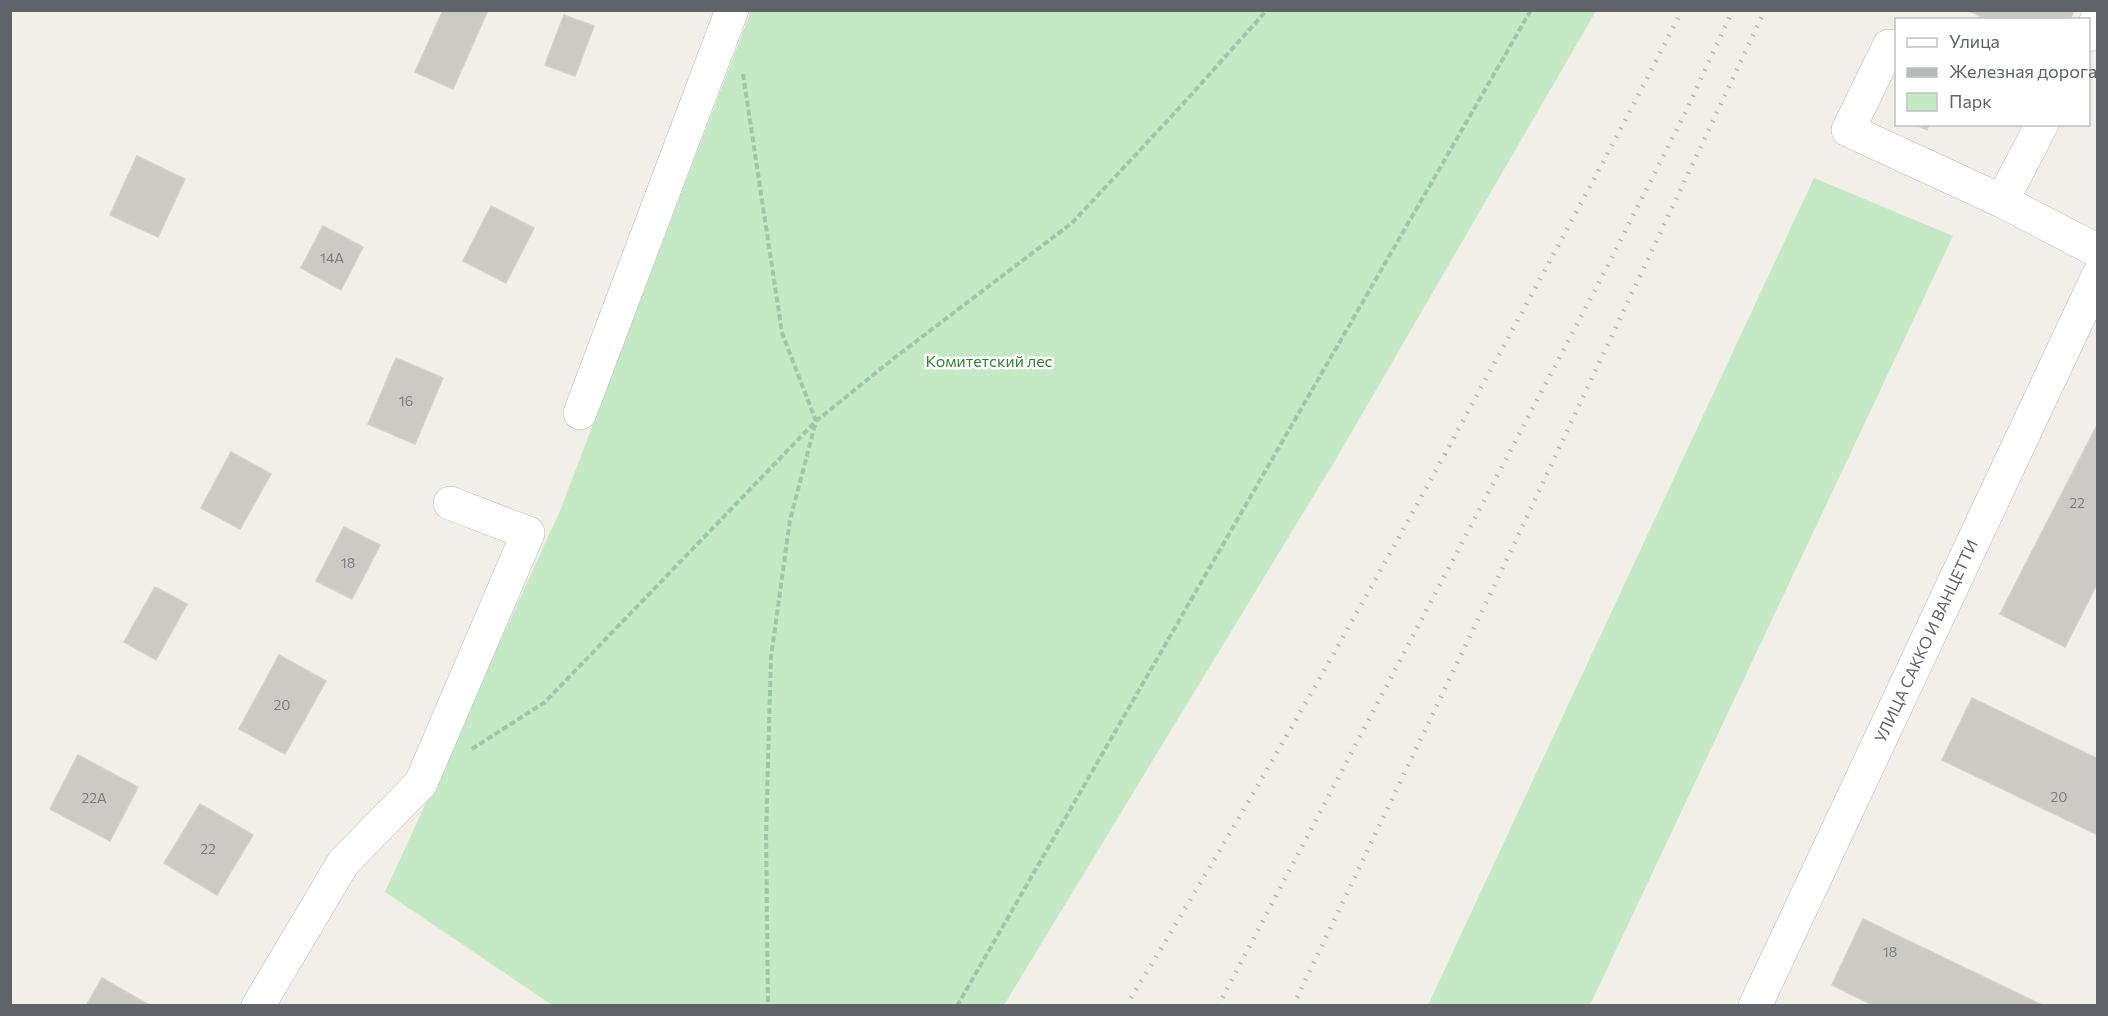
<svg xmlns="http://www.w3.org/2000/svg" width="2108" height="1016" viewBox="0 0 2108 1016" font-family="Commissioner,sans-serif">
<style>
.green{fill:#c5e8c5}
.building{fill:#cccac5;stroke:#d6d1c6;stroke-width:1.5}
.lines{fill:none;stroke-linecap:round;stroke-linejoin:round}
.minor-casing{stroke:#b5b8bc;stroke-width:34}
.path{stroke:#9cc7a9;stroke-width:4;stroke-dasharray:6 3;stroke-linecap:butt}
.minor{stroke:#fff;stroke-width:33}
.rail{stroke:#b6b7b8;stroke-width:4.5;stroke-dasharray:1.5 8;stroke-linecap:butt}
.labels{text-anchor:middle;stroke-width:5;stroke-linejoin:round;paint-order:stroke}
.number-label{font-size:14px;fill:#7a7d7f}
.park-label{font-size:16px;fill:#348238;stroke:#fff}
.street-label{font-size:16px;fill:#5f6368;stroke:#fff}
</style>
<rect width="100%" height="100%" fill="#f1efe8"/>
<g class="green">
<path d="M751,11H1596L1336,459L1004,1005H552L385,892L560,511Z"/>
<path d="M1814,178L1953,236L1590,1005H1428Z"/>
</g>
<g class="building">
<path d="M443,10H488L453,89L415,72Z"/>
<path d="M1968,10H2074L2070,20H1987Z"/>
<path d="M564,15L594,26L575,76L545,65Z"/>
<path d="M1914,124H1929L1927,130Z"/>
<path d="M137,156L185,179L158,237L110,215Z"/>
<path d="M491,206L534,228L506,283L463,261Z"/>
<path d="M323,226L363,247L341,290L301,268Z"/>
<path d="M396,358L443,378L415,444L368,424Z"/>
<path d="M2098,423V582L2065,647L2000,614Z"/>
<path d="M231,452L271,474L240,529L201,508Z"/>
<path d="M344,527L380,545L352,599L316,581Z"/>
<path d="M155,587L187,604L156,660L124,642Z"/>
<path d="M279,655L326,681L285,754L239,729Z"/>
<path d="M1972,698L2098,759V835L1942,760Z"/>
<path d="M78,755L138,787L110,841L50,809Z"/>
<path d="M200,804L253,835L217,895L164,863Z"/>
<path d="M1863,919L2044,1006H1874L1832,985Z"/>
<path d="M102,978L151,1006H86Z"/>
</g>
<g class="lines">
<g class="minor-casing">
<g id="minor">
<path d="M2088,35L2098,18"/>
<path d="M1896,49L1889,46L1848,130L2002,201"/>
<path d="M2042,124L2002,201L2098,251"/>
<path d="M580,413L732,10"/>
<path d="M258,1006L343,863L421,783L528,533L450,503"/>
<path d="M1755,1006L2098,276"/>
</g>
</g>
<g class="path">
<path d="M743,74L782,333L816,421L790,520L771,657L766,835L768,1006"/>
<path d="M472,749L545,702L816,421L898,355L1072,223L1182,105L1267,10"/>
<path d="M957,1006L1531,10"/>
</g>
<use href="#minor" class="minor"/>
<g class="rail">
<path d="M1126,1006C1258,791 1382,571 1502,349C1563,237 1624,125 1682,10"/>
<path d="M1218,1006L1604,273L1685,113L1733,10"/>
<path d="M1293,1006L1506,561L1765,10"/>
</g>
</g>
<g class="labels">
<g class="number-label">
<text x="332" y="263">14А</text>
<text x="406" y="406">16</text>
<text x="2077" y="508">22</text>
<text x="348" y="568">18</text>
<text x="282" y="710">20</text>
<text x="2059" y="802">20</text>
<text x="94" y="803">22А</text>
<text x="208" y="854">22</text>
<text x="1890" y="957">18</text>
</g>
<g class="park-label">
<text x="989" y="367">Комитетский лес</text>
</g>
<g class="street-label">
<text transform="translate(1926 641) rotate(-65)" y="6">УЛИЦА САККО И ВАНЦЕТТИ</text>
</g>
</g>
<rect width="2108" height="1016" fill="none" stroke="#5f6368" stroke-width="24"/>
<rect x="1895" y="18" width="195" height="108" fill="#ffffff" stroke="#bfc1c3" stroke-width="1.5"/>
<rect x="1907" y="38" width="30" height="9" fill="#ffffff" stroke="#bfc1c3" stroke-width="1.5"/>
<text x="1949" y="48" font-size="18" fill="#5f6368">Улица</text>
<rect x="1907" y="68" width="30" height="9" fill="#b6b7b8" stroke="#bfc1c3" stroke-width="1.5"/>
<text x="1949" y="78" font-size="18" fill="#5f6368">Железная дорога</text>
<rect x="1907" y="93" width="30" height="18" fill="#c5e8c5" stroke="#bfc1c3" stroke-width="1.5"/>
<text x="1949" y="108" font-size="18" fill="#5f6368">Парк</text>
</svg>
